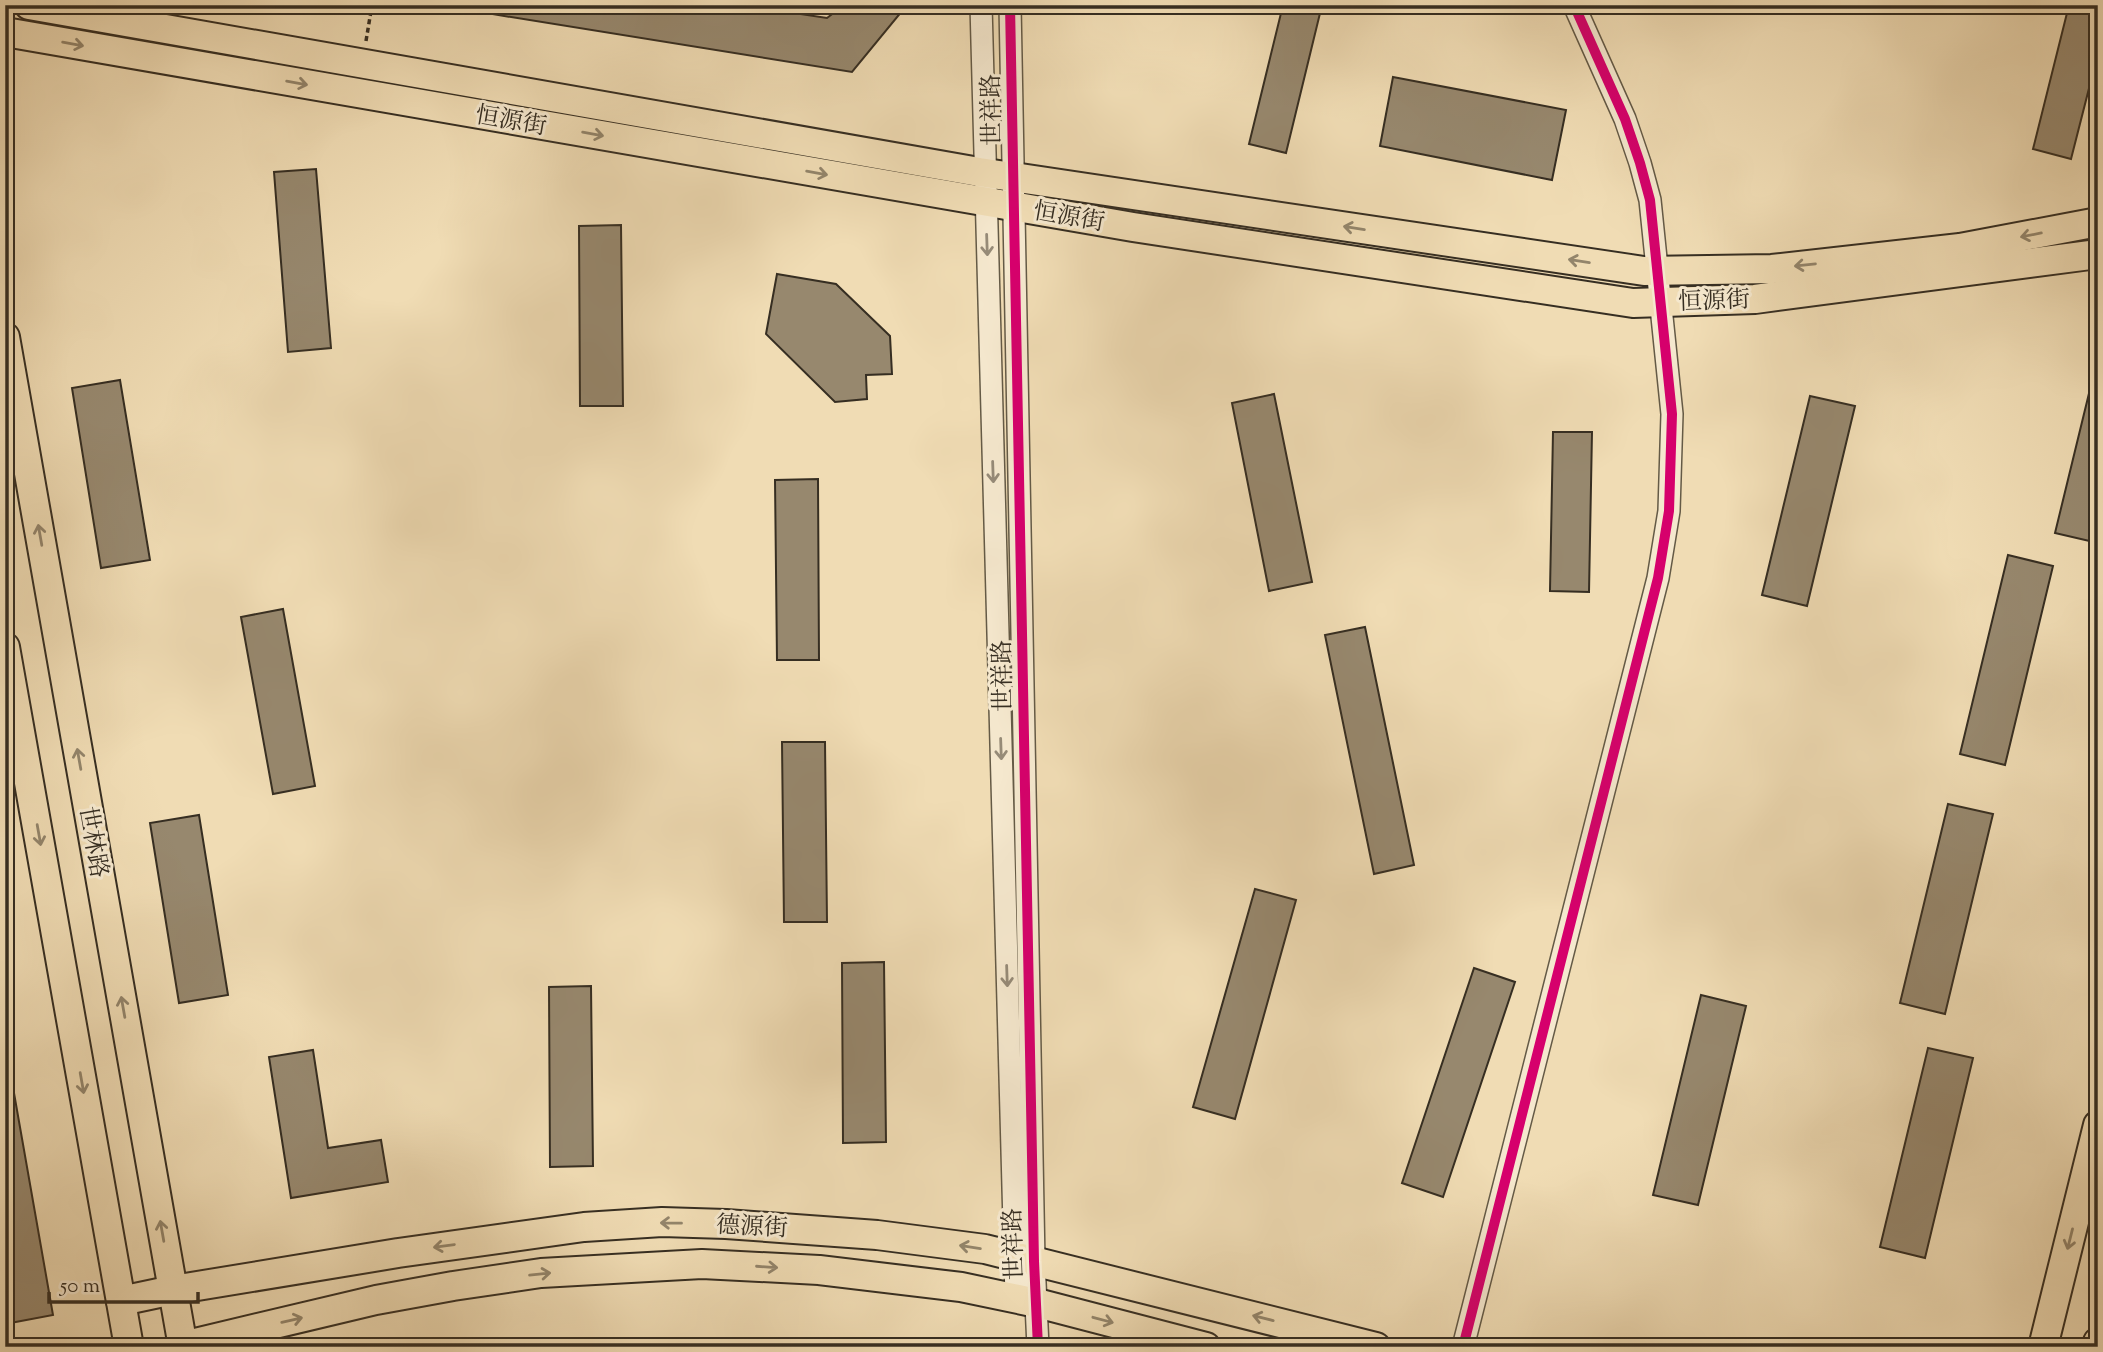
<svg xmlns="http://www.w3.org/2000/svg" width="2103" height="1352" viewBox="0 0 2103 1352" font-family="'Sorts Mill Goudy','Noto Serif SC',serif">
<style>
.building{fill:#97886e;stroke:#362e22;stroke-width:2}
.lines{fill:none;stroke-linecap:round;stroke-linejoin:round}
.minor-casing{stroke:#645a46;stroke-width:24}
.major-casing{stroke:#362e22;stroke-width:32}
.path{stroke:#362e22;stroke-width:3.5;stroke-dasharray:5 3.5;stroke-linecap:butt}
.minor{stroke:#f5e8ce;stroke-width:21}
.major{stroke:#f0dcb4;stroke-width:28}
.cycleway-casing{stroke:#f5e8ce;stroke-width:15}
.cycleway{stroke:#d6006c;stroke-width:10}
.oneway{stroke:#93856b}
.oneway2{stroke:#968b78}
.labels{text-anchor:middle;stroke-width:6;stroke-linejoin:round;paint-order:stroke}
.street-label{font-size:24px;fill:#362e22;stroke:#f5e8ce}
</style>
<rect width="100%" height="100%" fill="#f0dcb4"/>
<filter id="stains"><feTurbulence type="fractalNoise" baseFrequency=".00286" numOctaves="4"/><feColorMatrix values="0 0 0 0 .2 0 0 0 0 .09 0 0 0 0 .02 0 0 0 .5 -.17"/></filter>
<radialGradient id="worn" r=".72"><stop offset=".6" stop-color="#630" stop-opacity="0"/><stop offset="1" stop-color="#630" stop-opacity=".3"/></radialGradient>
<g class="building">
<path d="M493,5H741L827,18L844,5H907L852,72L492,14Z"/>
<path d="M1283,5H1322L1286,153L1249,144Z"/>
<path d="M2069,5H2098V53L2071,159L2033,149Z"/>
<path d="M1393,77L1566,110L1552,180L1380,146Z"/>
<path d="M316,169L331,348L288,352L274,172Z"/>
<path d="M621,225L623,406H580L579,226Z"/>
<path d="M777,274L836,284L890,336L892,374L866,375L867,399L835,402L766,334Z"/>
<path d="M120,380L150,560L101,568L72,388Z"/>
<path d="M2092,381H2098V543L2055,533Z"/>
<path d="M1274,394L1312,582L1269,591L1232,403Z"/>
<path d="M1810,396L1855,406L1807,606L1762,595Z"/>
<path d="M1553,432H1592L1589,592L1550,591Z"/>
<path d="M818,479L819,660H777L775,480Z"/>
<path d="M2008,555L2053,566L2005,765L1960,754Z"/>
<path d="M283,609L315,786L273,794L241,617Z"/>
<path d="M1365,627L1414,865L1374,874L1325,635Z"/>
<path d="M782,742H825L827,922H784Z"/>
<path d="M1948,804L1993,814L1945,1014L1900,1003Z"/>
<path d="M199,815L228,995L179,1003L150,823Z"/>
<path d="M1255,889L1296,900L1235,1119L1193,1107Z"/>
<path d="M884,962L886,1142L843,1143L842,963Z"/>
<path d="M1474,968L1515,982L1443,1197L1402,1183Z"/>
<path d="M591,986L593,1166L550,1167L549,987Z"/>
<path d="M1701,995L1746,1006L1698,1205L1653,1195Z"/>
<path d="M1928,1048L1973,1058L1925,1258L1880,1247Z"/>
<path d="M313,1050L328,1148L381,1140L388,1182L291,1198L269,1057Z"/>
<path d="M5,1093H14L53,1315L5,1324Z"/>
</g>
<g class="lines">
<g class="minor-casing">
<g id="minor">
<path d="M981,5L1016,1298"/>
<path d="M1010,5L1034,1261L1038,1347"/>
<path d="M1463,1347L1658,578L1669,511L1672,414L1650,200L1640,163L1625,119L1574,5"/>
</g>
</g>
<g class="major-casing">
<g id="major">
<path d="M29,5L979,172L1644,271L1772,269L1960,248L2098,222"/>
<path d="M5,32L1133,227L1633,303L1755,299L2098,254"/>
<path d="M5,337L183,1347"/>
<path d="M5,647L129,1347"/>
<path d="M121,1301L173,1290L398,1253L584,1227L662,1222L726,1224L877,1235L985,1249L1376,1347"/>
<path d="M178,1347L376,1300L453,1286L541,1273L702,1264L819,1270L961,1287L1037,1303L1206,1347"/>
<path d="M2043,1347L2098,1125"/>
<path d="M2097,1347L2098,1342"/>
</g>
</g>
<path class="path" d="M366,41L372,5"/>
<use href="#minor" class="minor"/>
<use href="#major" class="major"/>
<g class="cycleway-casing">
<g id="cycleway">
<path d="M1010,5L1034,1261L1038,1347"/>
<path d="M1463,1347L1658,578L1669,511L1672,414L1650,200L1640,163L1625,119L1574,5"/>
</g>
</g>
<use href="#cycleway" class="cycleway"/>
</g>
<defs><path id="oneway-shaft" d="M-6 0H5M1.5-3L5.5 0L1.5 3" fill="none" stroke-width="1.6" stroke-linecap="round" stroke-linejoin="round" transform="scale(1.75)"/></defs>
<g class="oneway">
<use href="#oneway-shaft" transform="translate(73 44) rotate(10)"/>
<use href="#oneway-shaft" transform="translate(297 83) rotate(10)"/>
<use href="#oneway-shaft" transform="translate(593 134) rotate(10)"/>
<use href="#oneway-shaft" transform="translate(817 173) rotate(10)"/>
<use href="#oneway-shaft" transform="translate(1354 228) rotate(-171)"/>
<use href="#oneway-shaft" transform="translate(2031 235) rotate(169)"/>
<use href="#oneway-shaft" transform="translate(1579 261) rotate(-171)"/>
<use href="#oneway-shaft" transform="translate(1805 265) rotate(174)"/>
<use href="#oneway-shaft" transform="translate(40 535) rotate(-100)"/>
<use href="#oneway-shaft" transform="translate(79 759) rotate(-100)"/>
<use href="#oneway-shaft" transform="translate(39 835) rotate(80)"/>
<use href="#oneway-shaft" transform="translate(123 1007) rotate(-100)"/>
<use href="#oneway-shaft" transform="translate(82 1083) rotate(80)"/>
<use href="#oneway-shaft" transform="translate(671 1223) rotate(-179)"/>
<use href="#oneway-shaft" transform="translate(162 1231) rotate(-100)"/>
<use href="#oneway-shaft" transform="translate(2070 1239) rotate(104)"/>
<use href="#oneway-shaft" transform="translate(444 1246) rotate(172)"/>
<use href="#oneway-shaft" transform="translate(970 1247) rotate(-171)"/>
<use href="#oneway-shaft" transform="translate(767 1267) rotate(4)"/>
<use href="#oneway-shaft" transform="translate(540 1274) rotate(-6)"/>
<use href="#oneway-shaft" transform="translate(1263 1318) rotate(-166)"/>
<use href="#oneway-shaft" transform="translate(292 1320) rotate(-13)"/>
<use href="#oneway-shaft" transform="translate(1103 1320) rotate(15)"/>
</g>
<g class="oneway2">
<use href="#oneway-shaft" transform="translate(987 245) rotate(88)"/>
<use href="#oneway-shaft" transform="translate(993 472) rotate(88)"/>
<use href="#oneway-shaft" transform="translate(1001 749) rotate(88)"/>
<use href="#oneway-shaft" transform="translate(1007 976) rotate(88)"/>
</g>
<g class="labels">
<g class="street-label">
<text transform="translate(991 110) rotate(-91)" y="8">世祥路</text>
<text transform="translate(511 120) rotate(10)" y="8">恒源街</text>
<text transform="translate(1069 216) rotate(10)" y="8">恒源街</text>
<text transform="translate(1714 300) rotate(-2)" y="8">恒源街</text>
<text transform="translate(1002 676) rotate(-91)" y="8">世祥路</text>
<text transform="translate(94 842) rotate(80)" y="8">世林路</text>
<text transform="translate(752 1226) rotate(3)" y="8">德源街</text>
<text transform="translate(1013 1244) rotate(-92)" y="8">世祥路</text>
</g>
</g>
<rect width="2103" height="1352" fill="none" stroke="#f0dcb4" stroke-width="28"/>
<rect x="7" y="7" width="2089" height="1338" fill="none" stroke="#362e22" stroke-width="3.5"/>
<rect x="14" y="14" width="2075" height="1324" fill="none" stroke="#362e22" stroke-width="2"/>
<path d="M49 1292v10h149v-10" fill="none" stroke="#362e22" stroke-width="3.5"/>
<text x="60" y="1292" font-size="21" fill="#362e22" stroke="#f5e8ce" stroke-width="5" paint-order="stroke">50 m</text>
<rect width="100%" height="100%" filter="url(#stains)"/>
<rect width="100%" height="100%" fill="url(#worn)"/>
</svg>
